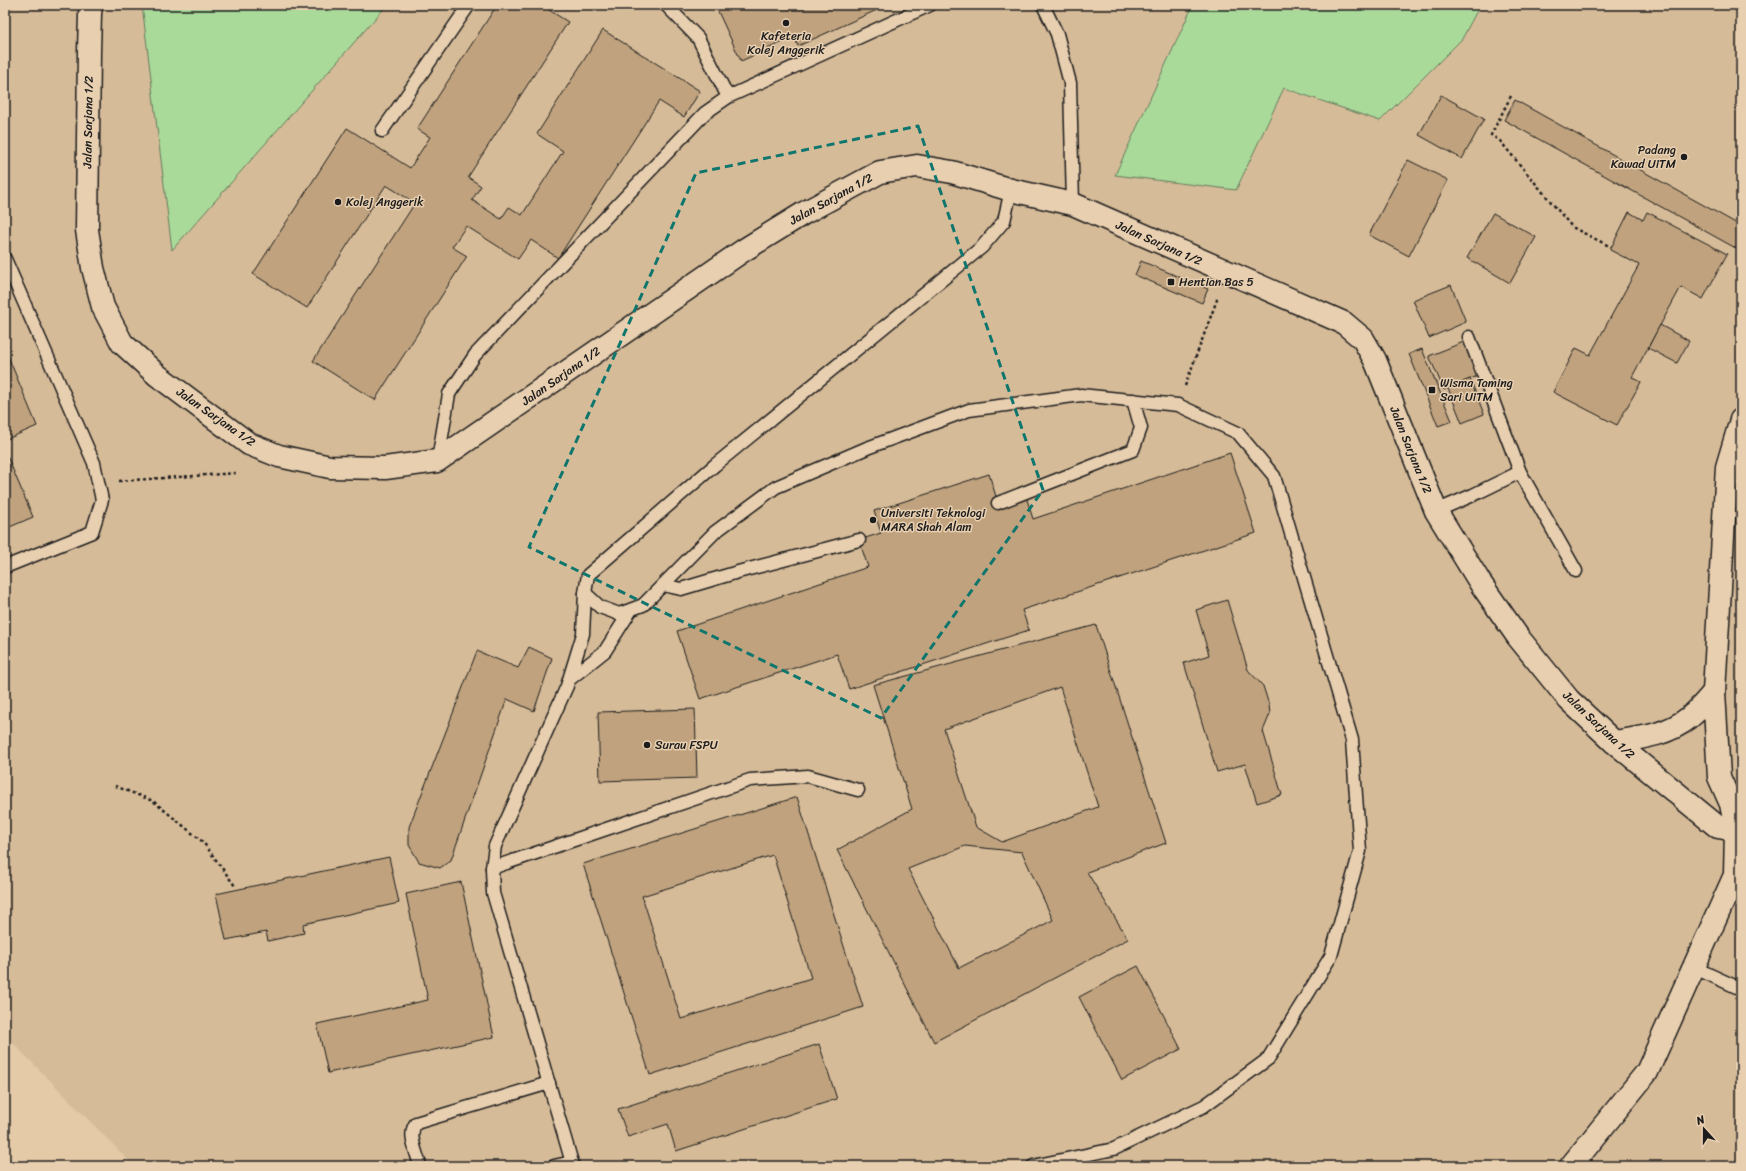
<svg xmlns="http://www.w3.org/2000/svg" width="1746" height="1171" viewBox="0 0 1746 1171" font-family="Sriracha,sans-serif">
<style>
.built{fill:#d6bb98}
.green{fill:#aada9a;stroke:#637b5b}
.building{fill:#c0a37e;stroke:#1c1c1c;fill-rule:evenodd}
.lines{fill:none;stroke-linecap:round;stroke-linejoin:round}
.lane-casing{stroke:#1c1c1c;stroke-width:15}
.street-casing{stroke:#1c1c1c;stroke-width:25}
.secondary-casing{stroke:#1c1c1c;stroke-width:25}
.path{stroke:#1c1c1c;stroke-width:2.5;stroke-dasharray:3 3;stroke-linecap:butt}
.lane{stroke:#e8cfb0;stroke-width:12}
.street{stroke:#e8cfb0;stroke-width:22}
.secondary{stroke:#e8cfb0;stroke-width:22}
.tram{stroke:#1c1c1c;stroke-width:1}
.marked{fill:none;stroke:#0f766e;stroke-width:3;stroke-dasharray:8 5;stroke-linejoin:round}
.poi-dot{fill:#1c1c1c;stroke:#e8cfb0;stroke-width:1.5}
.labels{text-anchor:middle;stroke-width:3;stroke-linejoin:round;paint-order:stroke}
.poi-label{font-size:12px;fill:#1c1c1c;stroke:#e8cfb0;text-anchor:start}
.street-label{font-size:12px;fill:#1c1c1c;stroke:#e8cfb0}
</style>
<rect width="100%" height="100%" fill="#e5caa7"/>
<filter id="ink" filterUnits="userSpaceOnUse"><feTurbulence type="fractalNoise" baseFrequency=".025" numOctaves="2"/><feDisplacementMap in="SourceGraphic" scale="8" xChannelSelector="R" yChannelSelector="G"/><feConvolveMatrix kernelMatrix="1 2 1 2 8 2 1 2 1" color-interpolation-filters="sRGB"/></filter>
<g filter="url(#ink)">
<path class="built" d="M5,5H1741V1166H134L5,1035Z"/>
<g class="green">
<path d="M142,5H387L172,250Z"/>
<path d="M1193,5H1480L1462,39L1380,121L1284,88L1236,190L1115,175Z"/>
</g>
<g class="building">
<path d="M497,5H541L568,22L468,177L481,186L472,200L501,219L509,207L522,215L563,151L537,134L603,30L700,91L684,117L659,101L558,258L531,240L518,259L466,226L452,247L467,256L375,400L313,361L415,203L386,185L307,308L253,274L347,128L410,168L430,137L417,129Z"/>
<path d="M715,5H878L879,9L798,46L794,37L741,61Z"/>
<path d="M1441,95L1484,119L1462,159L1419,135Z"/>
<path d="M1515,100L1741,226V251L1504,120Z"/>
<path d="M1408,160L1448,180L1409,256L1369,235Z"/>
<path d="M1629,212L1643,220L1647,212L1727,254L1703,299L1681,287L1632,377L1641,382L1617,425L1553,392L1576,348L1590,355L1639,265L1610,250Z"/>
<path d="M1493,213L1536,237L1510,283L1467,258Z"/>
<path d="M1141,261L1208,289L1202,303L1135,275Z"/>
<path d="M1451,285L1466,322L1429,338L1413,300Z"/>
<path d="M1660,325L1689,341L1677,363L1648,348Z"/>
<path d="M1466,341L1480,375L1444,390L1429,356Z"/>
<path d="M5,349L37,426L5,440Z"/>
<path d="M1422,349L1452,421L1438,426L1409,354Z"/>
<path d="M1470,379L1484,414L1462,423L1448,388Z"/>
<path d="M5,451L33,517L5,529Z"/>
<path d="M1230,453L1256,533L1022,610L1029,630L849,689L837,654L700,699L677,631L868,567L859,540L881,533L874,511L989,474L998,503L1025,493L1033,519Z"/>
<path d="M1227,600L1248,670L1263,686L1269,705L1270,714L1263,731L1282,795L1257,803L1245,764L1217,772L1184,663L1209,655L1196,610Z"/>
<path d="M1096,625L1166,843L1087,872L1128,939L934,1042L837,850L912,809L873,685ZM1060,687L1098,807L1002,842L976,827L944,729ZM965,846L1022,852L1053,920L959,968L908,869Z"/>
<path d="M529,647L552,658L534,711L507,699L451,860L440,868L419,862L409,845V827L477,651L518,668Z"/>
<path d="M695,709L697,778L600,781L598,712Z"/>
<path d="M797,797L863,1007L650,1075L583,864ZM773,855L811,978L681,1019L642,896Z"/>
<path d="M389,857L399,903L303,924L304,933L268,941L266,932L226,940L216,894Z"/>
<path d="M461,882L494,1037L328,1073L317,1024L428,1000L406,894Z"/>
<path d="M1138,966L1181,1049L1122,1080L1079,997Z"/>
<path d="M819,1044L837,1099L676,1151L668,1124L628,1137L618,1109Z"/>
</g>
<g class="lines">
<g class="lane-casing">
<g id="lane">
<path d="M666,5L698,38L728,97"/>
<path d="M1043,5L1057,34L1070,83L1073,204"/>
<path d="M382,131L469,5"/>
<path d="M5,259L94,463L102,500L92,532L5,567"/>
<path d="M438,460L449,394L475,355L705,113L728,97L930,5"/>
<path d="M1520,472L1576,571"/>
<path d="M998,503L1133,450L1141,428L1133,400"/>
<path d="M1436,511L1473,495L1520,472L1469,337"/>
<path d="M663,585L681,589L738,572L859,540"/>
<path d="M585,593L600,607L619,614L643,605L715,532L776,487L867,448L969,410L1081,395L1178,405L1238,433L1274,476L1352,740L1360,851L1331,956L1268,1059L1204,1106L1114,1149L1033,1166"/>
<path d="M570,679L605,651L631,610"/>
<path d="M492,868L750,780L808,776L858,790"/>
<path d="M1695,968L1741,989"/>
<path d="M420,1166C417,1152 407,1135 416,1123L549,1083"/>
<path d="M554,1166L572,1162"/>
<path d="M573,1166L493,893L492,868L495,846L567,686L583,634L585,593L588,575L715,465L982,247L1004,221L1011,190"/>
</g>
</g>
<g class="street-casing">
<g id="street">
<path d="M1614,742C1641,738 1668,735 1690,717C1699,710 1707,700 1714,692"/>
<path d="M1571,1166L1647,1072L1735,875L1736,830L1731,804L1719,777L1714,692L1727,467L1741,420"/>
</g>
</g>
<g class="secondary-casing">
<path id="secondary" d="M91,5L90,14L89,51L87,230L93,268L103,307L122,343L157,375L249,444L279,456L330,467L385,468L437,461L744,250L804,213L880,172L917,166L952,172L1011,190L1073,204L1344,323L1363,339L1375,360L1436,511L1481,584L1518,637L1569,700L1614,742L1718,827L1736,830L1741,829"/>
</g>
<g class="path">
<path d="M1511,96L1491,135L1500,141L1572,227L1611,247"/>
<path d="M1185,386L1218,297"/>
<path d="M119,481L237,473"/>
<path d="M115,786L153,801L203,842L235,886"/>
</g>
<use href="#lane" class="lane"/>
<use href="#street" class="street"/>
<use href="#secondary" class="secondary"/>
<path class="tram" d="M5,1155L15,1166"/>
</g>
</g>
<path class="marked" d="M918,126L1043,490L881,718L529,547L696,173Z"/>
<g class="poi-dot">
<circle cx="786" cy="23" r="4"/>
<circle cx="1684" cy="157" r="4"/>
<circle cx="338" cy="202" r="4"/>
<rect x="1167" y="278" width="8" height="8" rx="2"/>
<rect x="1428" y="386" width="8" height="8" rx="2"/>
<circle cx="873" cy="520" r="4"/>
<circle cx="647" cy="745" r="4"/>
</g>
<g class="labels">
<g class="poi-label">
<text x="786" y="40" text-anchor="middle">Kafeteria<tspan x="786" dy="14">Kolej Anggerik</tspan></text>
<text x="1676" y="154" text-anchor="end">Padang<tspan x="1676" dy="14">Kawad UiTM</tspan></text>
<text x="346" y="206">Kolej Anggerik</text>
<text x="1179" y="286">Hentian Bas 5</text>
<text x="1440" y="387">Wisma Taming<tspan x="1440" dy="14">Sari UiTM</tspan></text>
<text x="881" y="517">Universiti Teknologi<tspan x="881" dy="14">MARA Shah Alam</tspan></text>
<text x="655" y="749">Surau FSPU</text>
</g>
<g class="street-label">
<text transform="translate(88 122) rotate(-89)" y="4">Jalan Sarjana 1/2</text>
<text transform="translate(831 199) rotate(-29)" y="4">Jalan Sarjana 1/2</text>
<text transform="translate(1159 243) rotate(24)" y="4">Jalan Sarjana 1/2</text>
<text transform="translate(561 376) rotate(-35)" y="4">Jalan Sarjana 1/2</text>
<text transform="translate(216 417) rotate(35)" y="4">Jalan Sarjana 1/2</text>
<text transform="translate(1411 450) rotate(68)" y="4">Jalan Sarjana 1/2</text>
<text transform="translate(1599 725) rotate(43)" y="4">Jalan Sarjana 1/2</text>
</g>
</g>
<rect width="1746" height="1171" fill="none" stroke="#e8cfb0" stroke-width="20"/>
<rect x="10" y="10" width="1726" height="1151" fill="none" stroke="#1c1c1c" stroke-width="1.5" filter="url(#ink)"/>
<g transform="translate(1704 1129) rotate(339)" stroke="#e8cfb0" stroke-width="3" paint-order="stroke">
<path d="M0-3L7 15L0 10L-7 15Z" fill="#1c1c1c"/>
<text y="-6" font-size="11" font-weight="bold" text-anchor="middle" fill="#1c1c1c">N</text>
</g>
</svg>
